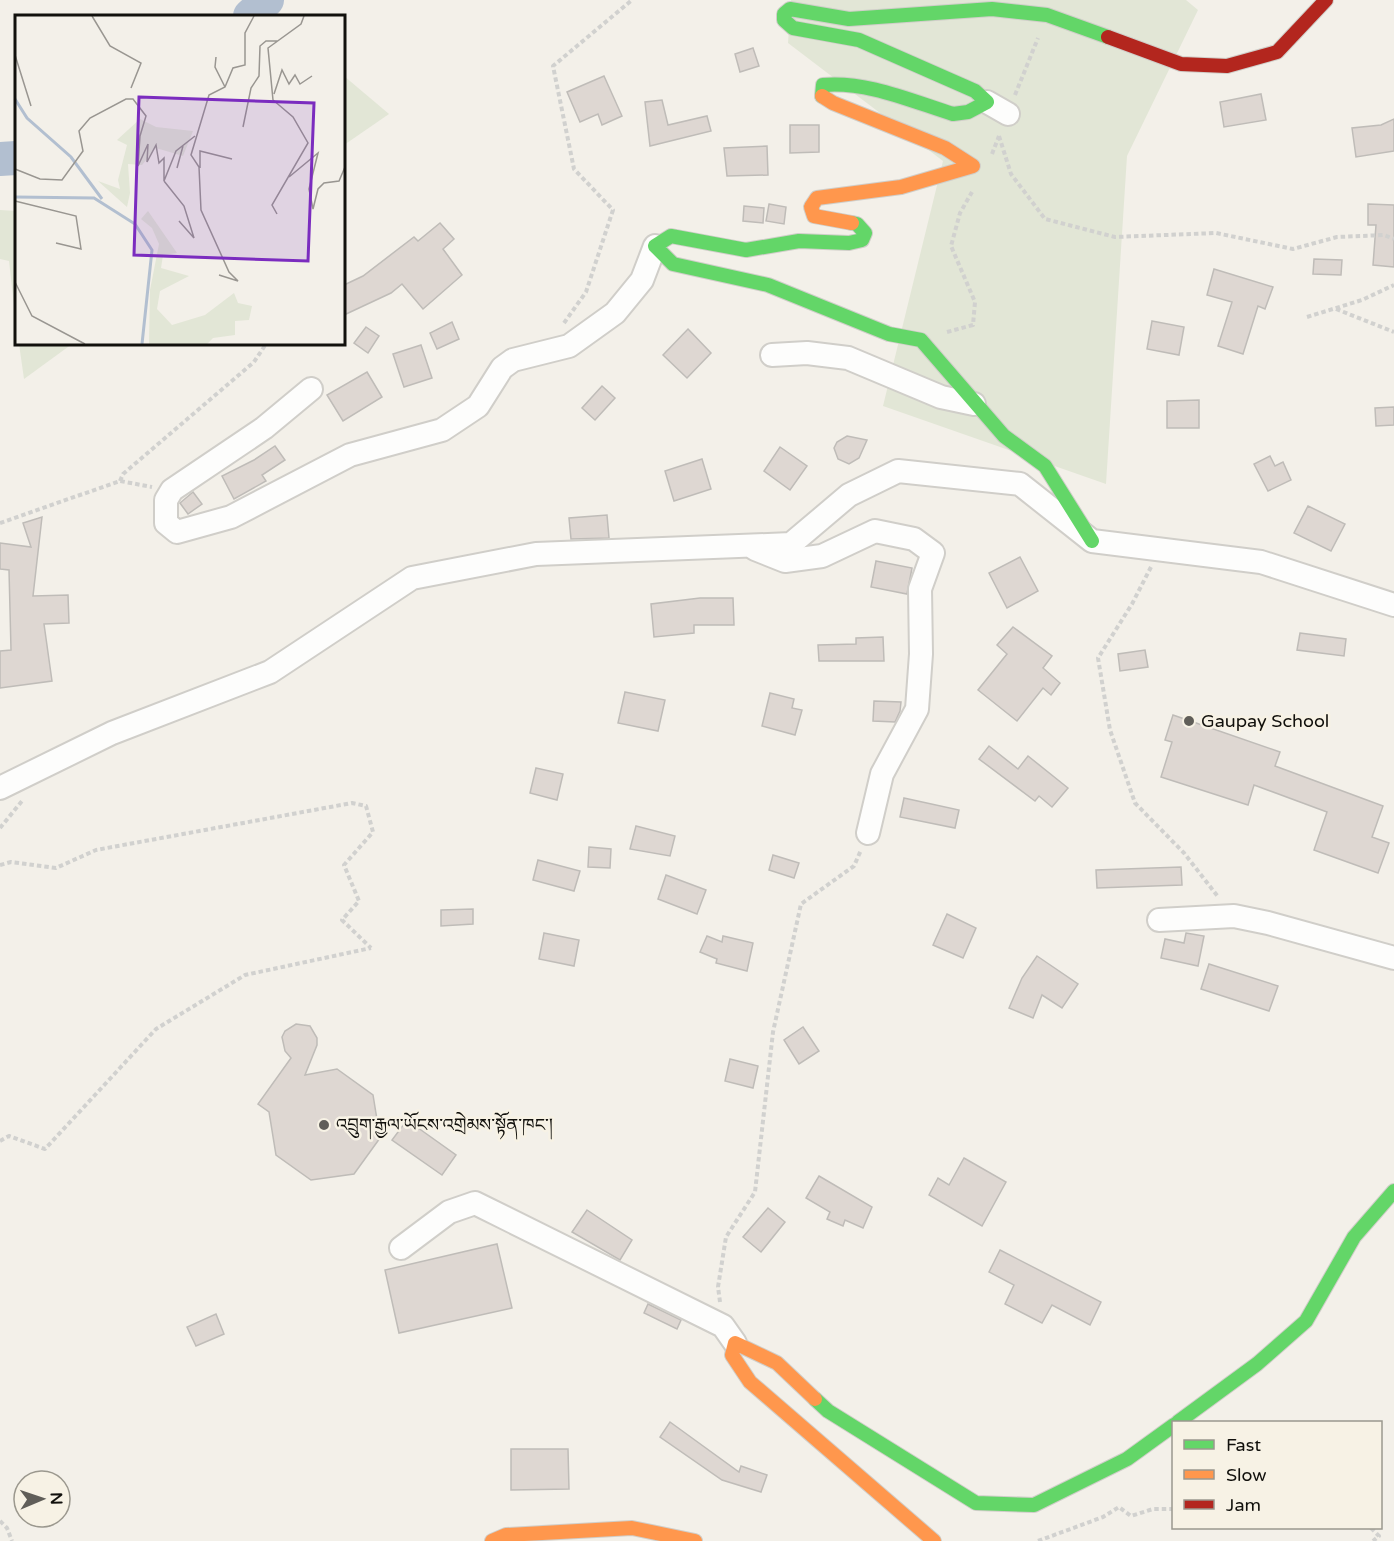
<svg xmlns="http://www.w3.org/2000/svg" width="1394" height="1541" viewBox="0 0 1394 1541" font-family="'Varela Round','Noto Serif Tibetan',sans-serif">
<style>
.green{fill:#e2e6d6}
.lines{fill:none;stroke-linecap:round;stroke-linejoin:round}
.river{stroke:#b2bfd0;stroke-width:34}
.building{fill:#ded7d2;stroke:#bfbcb8;stroke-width:1.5}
.street-casing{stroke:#d0cec9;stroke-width:26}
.fast-casing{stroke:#d0cec9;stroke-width:16}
.slow-casing{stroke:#d0cec9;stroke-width:16}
.jam-casing{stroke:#d0cec9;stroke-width:16}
.path{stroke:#d1d1cf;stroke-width:4;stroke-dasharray:4.5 3;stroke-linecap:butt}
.street{stroke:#fdfdfc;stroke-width:22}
.fast{stroke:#63d668;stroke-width:14}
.slow{stroke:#ff974d;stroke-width:14}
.jam{stroke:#b3261e;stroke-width:14}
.poi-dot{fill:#605e59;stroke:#f7f2e5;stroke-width:2}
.labels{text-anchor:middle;stroke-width:5;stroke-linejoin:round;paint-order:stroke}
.poi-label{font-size:18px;fill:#11100c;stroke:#f7f2e5;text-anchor:start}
.inset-river{fill:none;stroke:#b2bfd0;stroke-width:3}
.inset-road{fill:none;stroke:#999691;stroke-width:1.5}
.view{fill:#7b2cbf;fill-opacity:0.15;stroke:#7b2cbf;stroke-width:3}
.inset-edge{fill:none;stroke:#11100c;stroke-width:3}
</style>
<rect width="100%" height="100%" fill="#f3f0e9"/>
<g class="green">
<path d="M791,0H1186L1198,10L1127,156L1106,484L883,406L943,161L788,43Z"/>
<path d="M344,76L389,114L344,145Z"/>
<path d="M0,210L16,211V323L9,261L0,259Z"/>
<path d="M19,344H72L24,379Z"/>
</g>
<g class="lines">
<g class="river">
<path d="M250,16L267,0"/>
<path d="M0,159L16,158"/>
</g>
</g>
<g class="building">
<path d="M753,48L759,66L740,72L735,54Z"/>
<path d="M604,76L622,116L602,125L598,114L580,122L567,92Z"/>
<path d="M1261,94L1266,120L1224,127L1220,102Z"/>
<path d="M662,100L668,125L707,116L711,131L650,146L645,102Z"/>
<path d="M1394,119V151L1356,157L1352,128L1381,125Z"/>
<path d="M790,125H819V152L790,153Z"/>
<path d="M767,146L768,175L727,176L724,148Z"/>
<path d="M769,204L786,207L784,224L766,221Z"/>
<path d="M1368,204L1394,205V267L1373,265L1376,225H1368Z"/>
<path d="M744,206L764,208L763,223L743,221Z"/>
<path d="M440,223L454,239L443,249L462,275L423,309L402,284L391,293L344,315V285L363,276L414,237L418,241Z"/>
<path d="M1314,259L1342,260L1341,275L1313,274Z"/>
<path d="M1214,269L1273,287L1265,309L1258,306L1243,354L1218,346L1232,302L1207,295Z"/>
<path d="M1152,321L1184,327L1179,355L1147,349Z"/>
<path d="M452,322L459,339L437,349L430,333Z"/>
<path d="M366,327L379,336L368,353L354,343Z"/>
<path d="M688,329L711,353L687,378L663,355Z"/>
<path d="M421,345L432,378L404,387L393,354Z"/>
<path d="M367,372L382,397L343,421L327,395Z"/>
<path d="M602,386L615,398L595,420L582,408Z"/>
<path d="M1199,400V428H1167V401Z"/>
<path d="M1394,407V425L1376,426L1375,408Z"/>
<path d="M847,436L867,440L859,458L849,464L838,459L834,448L837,442Z"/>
<path d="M275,446L285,460L262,475L266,481L234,499L222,476L254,460Z"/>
<path d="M780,447L807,466L790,490L764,471Z"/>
<path d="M1270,456L1275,466L1283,462L1291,480L1268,491L1254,464Z"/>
<path d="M702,459L711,489L674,501L665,471Z"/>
<path d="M193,492L202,504L188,514L180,503Z"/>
<path d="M1308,506L1345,524L1331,551L1294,533Z"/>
<path d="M607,515L609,538L571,539L569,518Z"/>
<path d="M42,517L33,596L68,595L69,623L44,624L52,681L0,688V651L11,650L9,570L0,569V543L31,547L23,523Z"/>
<path d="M1020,557L1038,591L1007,608L989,573Z"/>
<path d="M876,561L912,568L907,594L871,587Z"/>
<path d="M700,598H733L734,625H694V633L654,637L651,604Z"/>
<path d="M1013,627L1052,656L1043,668L1060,683L1051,695L1043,688L1017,721L978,690L1007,654L997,645Z"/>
<path d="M1300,633L1346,639L1344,656L1297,650Z"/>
<path d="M883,637L884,661H819L818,645L856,644V638Z"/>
<path d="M1145,650L1148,667L1120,671L1118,654Z"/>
<path d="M625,692L665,700L658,731L618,723Z"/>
<path d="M770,693L794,699L792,708L802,710L795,735L762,726Z"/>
<path d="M874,701L901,702L900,711L895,722L873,721Z"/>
<path d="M1173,715L1280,752L1275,766L1383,806L1372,837L1389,843L1378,873L1314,850L1327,812L1254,785L1248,805L1161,777L1172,742L1165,740Z"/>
<path d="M989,746L1018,769L1028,756L1068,788L1052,807L1039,796L1035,801L979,759Z"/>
<path d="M536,768L563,774L557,800L530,793Z"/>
<path d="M904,798L959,810L955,828L900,817Z"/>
<path d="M636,826L675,836L670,856L630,849Z"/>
<path d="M589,847L611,849L610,868L588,867Z"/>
<path d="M773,855L799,863L794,878L769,870Z"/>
<path d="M538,860L580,871L574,891L533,880Z"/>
<path d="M1181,867L1182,885L1097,888L1096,870Z"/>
<path d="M666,875L706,890L697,914L658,899Z"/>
<path d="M473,909V924L441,926V910Z"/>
<path d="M947,914L976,928L963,958L933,945Z"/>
<path d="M544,933L579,940L574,966L539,959Z"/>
<path d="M1186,933L1204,936L1198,966L1161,958L1165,939L1184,943Z"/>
<path d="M707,936L722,942L723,936L753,943L747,971L716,963L717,959L700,952Z"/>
<path d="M1037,956L1078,984L1062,1008L1042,995L1033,1018L1009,1008L1022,978Z"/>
<path d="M1209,964L1278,986L1269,1011L1201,989Z"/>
<path d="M296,1024L310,1026L317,1038V1045L305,1075L337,1069L373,1095L380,1138L354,1174L311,1180L276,1155L269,1112L258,1104L291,1058L285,1051L282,1037L285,1031Z"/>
<path d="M803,1027L819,1051L799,1064L784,1040Z"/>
<path d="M730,1059L758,1066L753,1088L725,1081Z"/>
<path d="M407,1120L456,1155L442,1175L392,1140Z"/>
<path d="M964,1158L1006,1182L982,1226L929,1195L938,1178L949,1185Z"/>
<path d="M819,1176L872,1207L863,1228L845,1220L843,1226L827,1219L830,1212L806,1198Z"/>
<path d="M768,1208L785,1222L761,1252L743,1237Z"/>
<path d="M587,1210L632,1240L620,1260L572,1232Z"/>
<path d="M497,1244L512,1308L399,1333L385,1270Z"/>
<path d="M1000,1250L1101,1302L1090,1325L1052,1305L1042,1323L1005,1304L1014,1285L989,1272Z"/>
<path d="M648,1304L681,1320L677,1329L644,1313Z"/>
<path d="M216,1314L224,1334L196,1346L187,1327Z"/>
<path d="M670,1422L739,1472L741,1466L767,1475L761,1492L722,1480L660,1437Z"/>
<path d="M511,1449H568L569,1489L511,1490Z"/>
</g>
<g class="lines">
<g class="street-casing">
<g id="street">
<path d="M987,102L1008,114"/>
<path d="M772,355L807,353L848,358L941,397L974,404"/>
<path d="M311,389L264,428L172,490L166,500V523L177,532L231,517L350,455L442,430L478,406L502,368L513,360L569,346L615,313L642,280L655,246"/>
<path d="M755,549L785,561L822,556L875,531L914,539L933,553L920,589L921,654L917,709L882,774L868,833"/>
<path d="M0,788L112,733L270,672L412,578L536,554L791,544L849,495L898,471L1020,484L1092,541L1261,562L1394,605"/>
<path d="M1159,920L1234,916L1268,923L1394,958"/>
<path d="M401,1248L449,1212L475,1203L723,1326L735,1343"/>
</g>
</g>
<g class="fast-casing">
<g id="fast">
<path d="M822,96L823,85C867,81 911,101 953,114L968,112L987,102L975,91L859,40L793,28L784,20V14L790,9L849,19L992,9L1047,15L1108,37"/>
<path d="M852,223L857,224L865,233L862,240L849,243L799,241L746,250L671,236L655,246L673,264L768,285L889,334L921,340L1004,436L1045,466L1092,541"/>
<path d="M815,1399L828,1411L976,1503L1034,1505L1127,1459L1174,1425"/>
<path d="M1178,1422L1257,1364L1306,1321L1354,1237L1394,1191"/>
</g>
</g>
<g class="slow-casing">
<g id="slow">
<path d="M822,96L833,103L945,148L973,166L901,187L817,198L811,207L814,216L852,223"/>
<path d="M815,1399L777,1363L735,1343L732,1355L750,1382L934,1541"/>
<path d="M492,1541L506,1535L632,1528L695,1541"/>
</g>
</g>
<g class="jam-casing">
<path id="jam" d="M1108,37L1181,64L1227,66L1277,52L1326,0"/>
</g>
<g class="path">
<path d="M1015,95L1038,38"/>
<path d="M999,136L1011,174L1045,219L1115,237L1216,233L1293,249L1337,237L1384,235L1394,239"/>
<path d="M992,154L999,136"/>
<path d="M1336,309L1394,332"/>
<path d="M1307,317L1362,300L1394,285"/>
<path d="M564,323L586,292L613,210L574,169L553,66L632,0"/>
<path d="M947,332L973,325L975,302L951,246L960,213L972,192"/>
<path d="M120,481L123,474L254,362L266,344"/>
<path d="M0,523L120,481L152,487"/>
<path d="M1151,567L1132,604L1098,658L1110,730L1135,803L1184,853L1219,898"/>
<path d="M0,828L22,801"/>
<path d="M0,865L11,862L56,868L96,850L352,803L366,806L373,832L344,865L359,901L342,920L371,948"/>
<path d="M0,1141L9,1136L45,1149L156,1029L245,975L371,948"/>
<path d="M720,1302L718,1287L726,1237L755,1192L773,1032L801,904L854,866L861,850"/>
<path d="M0,1521L7,1528L12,1541"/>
<path d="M1371,1528L1379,1536L1373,1541"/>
<path d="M1038,1541L1103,1517L1119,1507L1131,1516L1153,1509H1174"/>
</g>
<use href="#street" class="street"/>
<use href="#fast" class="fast"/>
<use href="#slow" class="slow"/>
<use href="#jam" class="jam"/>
</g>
<g class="poi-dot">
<circle cx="1189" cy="721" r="6"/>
<circle cx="324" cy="1125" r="6"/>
</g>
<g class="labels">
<g class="poi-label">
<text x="1201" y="727">Gaupay School</text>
<text x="336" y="1131">འབྲུག་རྒྱལ་ཡོངས་འགྲེམས་སྟོན་ཁང་།</text>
</g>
</g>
<g transform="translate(15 15)">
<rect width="330" height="330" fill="#f3f0e9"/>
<path d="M125,104L141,112L178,116L168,141L141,133L127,150L113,149L115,178L112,192L83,166L105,174L103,165L112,130L102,125ZM133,196L162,238L148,240L146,253L174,261L145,276L142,294L157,310L190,300L219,278L223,288L237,291L234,305L220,306V320L198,323L192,329H134L135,275L144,229L137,213L126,204Z" fill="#e2e6d6"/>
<path class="inset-river" d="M0,84L12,103L56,142L87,184M0,182L79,183L120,209L137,235L127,329"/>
<path class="inset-road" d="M77,1L95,31L126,48L116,73M0,40L16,91M201,42L200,52L210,72M259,79L267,55L274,69L280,60L285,69L297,61M228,112L236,73L244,61L245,31L251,26H263M133,129L132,147L141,130L144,148L149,143V166L161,136L180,121M162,153L168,131M185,153V136L217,144M0,154L25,164L47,165L68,136L64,116L75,103L111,84H118L131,101L125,121L123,151L133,129M274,162L303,138L294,174L298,194L303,174L309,168L324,166L330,152M149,166L169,191L179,223L164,206M0,186L61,201L66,234L41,228M262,199L257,190L293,128L278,102L258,85L253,33L286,9L289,1M204,260L223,266L214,257L186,195L184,152L176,140L194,80L210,72L218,53L230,50V18L239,1M0,267L17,301L70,329"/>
<path class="view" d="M124,82L299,88L293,246L119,240Z"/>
<rect width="330" height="330" class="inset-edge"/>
</g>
<rect x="1172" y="1421" width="210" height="108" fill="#f7f2e5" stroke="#9b988e" stroke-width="1.5"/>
<rect x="1184" y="1440" width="30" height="9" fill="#63d668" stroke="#9b988e" stroke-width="1.5"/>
<text x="1226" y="1451" font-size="18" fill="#11100c">Fast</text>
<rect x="1184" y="1470" width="30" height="9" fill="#ff974d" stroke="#9b988e" stroke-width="1.5"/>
<text x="1226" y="1481" font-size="18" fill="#11100c">Slow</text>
<rect x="1184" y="1500" width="30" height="9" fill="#b3261e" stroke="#9b988e" stroke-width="1.5"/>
<text x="1226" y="1511" font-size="18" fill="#11100c">Jam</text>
<g transform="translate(42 1499) rotate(88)"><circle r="28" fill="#f7f2e5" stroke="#9b988e" stroke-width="1.5"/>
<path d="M0-4.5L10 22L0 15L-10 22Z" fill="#605e59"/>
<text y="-9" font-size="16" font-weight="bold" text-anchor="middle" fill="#11100c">N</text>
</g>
</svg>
